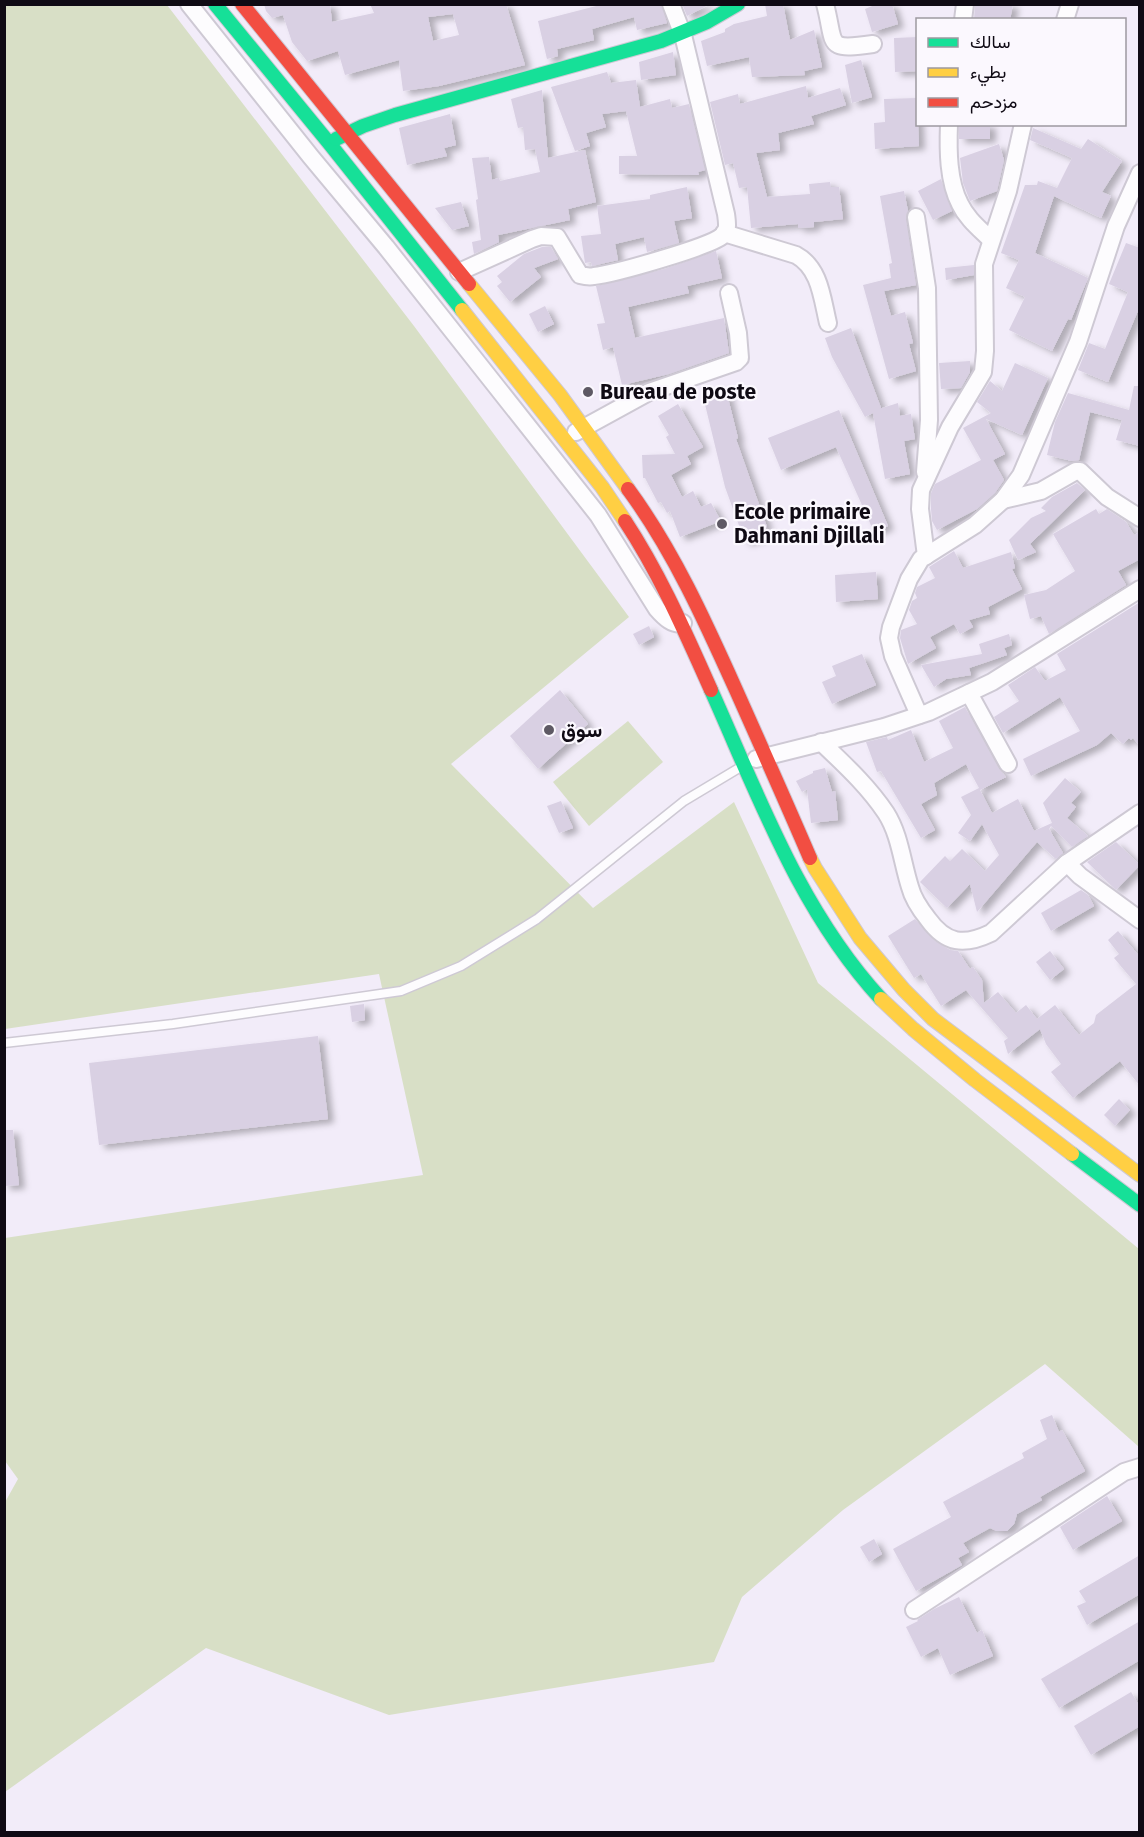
<svg xmlns="http://www.w3.org/2000/svg" width="1144" height="1837" viewBox="0 0 1144 1837" font-family="'Fira Sans',Vazirmatn,sans-serif">
<style>
.green{fill:#d8dfc6}
.building{fill:#d9d0e3;fill-rule:evenodd;filter:url(#shadow)}
.lines{fill:none;stroke-linecap:round;stroke-linejoin:round}
.lane-casing{stroke:#cec9d4;stroke-width:11}
.street-casing{stroke:#cec9d4;stroke-width:20}
.fast-casing{stroke:#cec9d4;stroke-width:16}
.slow-casing{stroke:#cec9d4;stroke-width:16}
.jam-casing{stroke:#cec9d4;stroke-width:16}
.lane{stroke:#fdfcfe;stroke-width:8}
.street{stroke:#fdfcfe;stroke-width:16}
.fast{stroke:#16e098;stroke-width:14}
.slow{stroke:#ffcf43;stroke-width:14}
.jam{stroke:#f24e42;stroke-width:14}
.poi-dot{fill:#5e5964;stroke:#fbf8fe;stroke-width:2}
.labels{text-anchor:middle;stroke-width:4.5;stroke-linejoin:round;paint-order:stroke}
.poi-label{font-size:21px;font-weight:bold;fill:#0f0a14;stroke:#fbf8fe;text-anchor:start}
</style>
<defs>
<filter id="shadow"><feDropShadow dx="6" dy="4" stdDeviation="3" flood-color="#0004"/></filter>
</defs>
<rect width="100%" height="100%" fill="#f2ecf9"/>
<g class="green">
<path d="M5,5H167L414,326L629,617L451,764L593,908L734,802L818,983L1139,1249V1447L1045,1364L843,1510L742,1597L714,1662L389,1715L206,1648L5,1792L4,1504L18,1479L5,1461V1238L423,1175L379,974L5,1029Z"/>
<path d="M628,721L663,762L589,826L553,782Z"/>
</g>
<g class="building">
<path d="M264,4H330L332,22L374,13L370,4H506L525,65L439,86L403,91L399,60L345,75L338,51L307,61L292,42L283,15L272,18L266,11ZM453,14L459,35L433,41L428,17Z"/>
<path d="M604,4H661L667,23L637,30L634,17L592,29L594,40L557,49L558,56L547,59L538,21Z"/>
<path d="M682,4H710L687,16Z"/>
<path d="M765,4H783L790,40L814,30L822,67L804,71L805,75L752,77L749,57L707,66L701,41L725,32V29L734,24L767,16Z"/>
<path d="M877,4H892L898,24L872,32L865,9Z"/>
<path d="M975,4H1013L1010,20H974Z"/>
<path d="M918,37V71L895,72L894,38Z"/>
<path d="M673,52L676,75L641,80L639,62Z"/>
<path d="M861,60L872,97L852,103L845,65Z"/>
<path d="M607,72L611,83L636,80L640,107L670,99L672,108L689,104L705,170L698,172L699,175L619,174V156H637L626,111L602,114L606,127L586,133L590,146L575,151L551,87Z"/>
<path d="M806,86L808,98L840,88L846,105L811,116L814,124L778,133L780,150L756,153L767,197L810,194L809,184L830,182L831,187H839L843,219L814,222V227L798,228V224L751,228L747,187L739,188L733,163L725,165L710,102L738,94L740,104Z"/>
<path d="M542,90L548,158L585,150L596,202L568,209L570,220L498,235L499,242L474,254L472,242L481,240L476,200L478,199L472,158L489,157L492,180L499,178L500,181L540,172L535,149L525,150L523,127L518,128L511,99Z"/>
<path d="M917,98L919,146L875,149L874,123L885,122L884,99Z"/>
<path d="M450,114L456,145L444,148L447,156L407,165L399,128Z"/>
<rect x="959" y="124" width="31" height="15"/>
<path d="M1033,128L1081,149L1088,139L1122,161L1102,192L1111,196L1101,218L1054,196L1035,253L1088,278L1071,320L1068,319L1052,351L1009,330L1025,297L1006,288L1019,260L1001,253L1025,185H1037L1038,181L1057,188L1072,158L1030,140Z"/>
<path d="M999,144L1004,160L997,191L970,201L963,183L960,158Z"/>
<path d="M941,179L952,211L933,220L918,191Z"/>
<path d="M687,187L692,218L674,221L679,243L647,252L644,237L615,244L618,260L592,266L591,262L585,263L581,236L601,234L597,206L650,199V195Z"/>
<path d="M904,191L908,211L906,219L916,285L884,291L891,316L905,312L913,343L909,344L916,371L889,379L863,285L891,278L889,264L892,263L880,196Z"/>
<path d="M461,202L469,226L452,230L435,208Z"/>
<path d="M1126,243L1140,248V306L1108,382L1078,370L1089,343L1105,349L1128,292L1109,284Z"/>
<path d="M542,247H551L558,259L534,268L541,277L510,302L497,286L502,282L497,276L524,254Z"/>
<path d="M716,251L722,278L687,286L689,293L628,307L635,338L724,318L729,353L669,374L622,385L613,347L603,350L597,324L605,323L596,286L664,269Z"/>
<path d="M974,265V275L946,280L945,268Z"/>
<path d="M545,306L554,324L538,332L529,314Z"/>
<path d="M851,328L881,408L879,409L898,403L900,416L911,414L915,439L904,441L910,474L885,479L873,413L865,417L832,357L825,338Z"/>
<path d="M970,361V372L961,388L941,389L939,363Z"/>
<path d="M1015,363L1048,378L1022,435L986,419L1005,454L993,460L1004,480L995,493L977,509L937,530L932,521L931,509V493L935,484L981,460L963,428L991,413L977,402L990,381L1002,391Z"/>
<path d="M725,386L738,438L736,439L767,527L762,528L765,535L745,542L725,487L702,392Z"/>
<path d="M1134,386H1140V446L1116,440L1122,420L1090,412L1079,460L1072,461L1047,455L1055,422L1068,393L1129,410Z"/>
<path d="M678,404L703,447L687,456L691,464L671,475L682,497L693,491L701,507L711,503L721,521L680,537L670,511L667,513L661,502L658,503L645,478H643L642,455L675,454L666,437L669,435L658,416Z"/>
<path d="M839,410L888,526L874,532L836,447L781,470L768,438Z"/>
<path d="M1077,483L1085,490L1030,544L1036,552L1018,560L1009,540L1031,518L1046,511L1041,508L1052,497Z"/>
<path d="M1096,509L1099,514L1107,509L1126,522L1134,535L1140,532V559L1118,571L1126,585L1049,634L1041,616L1030,619L1024,595L1046,590L1075,571L1053,534Z"/>
<path d="M954,551L963,568L1011,552L1015,568L1012,569L1022,589L988,607L990,614L969,620L973,627L960,634L954,624L930,637L936,648L908,664L900,638L901,630L917,624L909,610L912,601L917,598L915,593L917,587L935,578L929,567Z"/>
<path d="M876,572L878,599L836,602L835,575Z"/>
<path d="M1140,602V746L1133,738L1131,740L1129,738L1123,744L1111,733L1097,745L1031,776L1023,759L1080,731L1060,697L1003,733L994,717L1019,701L1008,685L1035,667L1045,681L1066,670L1057,654Z"/>
<path d="M649,626L654,637L639,645L633,634Z"/>
<path d="M1009,634L1012,645L1004,648L1007,655L969,668L971,675L946,679L934,687L921,665L982,654L979,644Z"/>
<path d="M862,654L876,685L832,704L822,682L836,676L832,666Z"/>
<path d="M560,690L588,724L538,769L510,736Z"/>
<path d="M965,707L999,769L1006,777L980,790L992,813L1018,799L1034,831L1052,823L1043,803L1065,778L1081,792L1071,803L1076,807L1067,818L1088,836L1072,847L1051,826L1049,829L1063,853L1056,859L1037,842L977,912L970,884L947,908L920,882L945,856L950,861L962,849L985,871L999,855L982,824L970,841L958,833L971,815L961,797L979,788L966,764L934,783L937,795L921,804L935,830L921,838L881,771L877,772L866,742L887,737L888,740L911,730L924,762L953,748L939,721Z"/>
<path d="M825,768L832,792L835,791L838,820L811,823L807,789L802,792L796,781L813,773V771Z"/>
<path d="M561,801L573,828L559,833L547,806Z"/>
<path d="M1116,842L1140,865L1116,890L1087,862Z"/>
<path d="M1081,890L1088,895L1094,906L1051,931L1041,913Z"/>
<path d="M915,919L935,941L950,950L958,951L970,969L973,967L982,980L984,1003L998,992L1016,1013L1026,1005L1037,1019L1055,1005L1079,1035L1094,1023L1096,1015L1136,984L1114,958L1119,954L1108,940L1118,931L1140,957V1086L1120,1061L1073,1098L1051,1072L1061,1064L1046,1044L1040,1029L1008,1054L1004,1041L1008,1038L966,990L941,1006L921,974L914,978L888,936Z"/>
<path d="M1050,951L1064,969L1050,980L1036,962Z"/>
<path d="M364,1004L365,1020L352,1022L350,1006Z"/>
<path d="M318,1036L328,1119L99,1145L89,1063Z"/>
<path d="M1119,1099L1130,1110L1115,1126L1104,1115Z"/>
<path d="M4,1130H13L19,1185L4,1186Z"/>
<path d="M1052,1415L1059,1432L1062,1430L1085,1471L1040,1497L1042,1500L1017,1514L1014,1524L1007,1531H997L990,1528L963,1543L969,1552L958,1558L962,1565L916,1591L893,1549L951,1517L943,1502L1024,1458L1022,1453L1047,1439L1040,1420Z"/>
<path d="M1107,1496L1122,1521L1073,1550L1060,1527Z"/>
<path d="M874,1539L882,1554L869,1562L860,1547Z"/>
<path d="M1140,1555V1594L1087,1625L1077,1606L1086,1602L1079,1591Z"/>
<path d="M959,1597L977,1633L982,1630L993,1656L950,1675L938,1648L921,1657L906,1627L918,1621L917,1620L934,1609Z"/>
<path d="M1140,1621V1660L1059,1708L1041,1679Z"/>
<path d="M1131,1692L1140,1707V1726L1091,1755L1074,1726Z"/>
</g>
<g class="lines">
<g class="lane-casing">
<path id="lane" d="M4,1043L173,1024L401,991L461,966L537,919L684,801L744,765"/>
</g>
<g class="street-casing">
<g id="street">
<path d="M189,4L311,157L386,247L598,515L657,609C664,617 673,626 683,623"/>
<path d="M825,4C836,45 824,51 873,44"/>
<path d="M963,20L965,4"/>
<path d="M1065,20L1070,4"/>
<path d="M949,124C948,150 948,181 960,204C967,219 980,229 991,240"/>
<path d="M916,217L927,288L929,420L925,472"/>
<path d="M724,233L796,255C820,268 822,298 828,323"/>
<path d="M459,272L532,239L541,236L557,237L580,275C584,276 589,277 594,276C614,274 709,247 722,236C729,230 727,222 726,214L683,35L671,4"/>
<path d="M576,432L649,392L736,362L740,358L738,333L729,293"/>
<path d="M1003,500L1041,491L1076,471H1080L1107,497L1140,518"/>
<path d="M926,556L920,509L921,490L950,427L983,372L985,351L984,264L1008,191L1023,124"/>
<path d="M969,693L1008,764"/>
<path d="M919,715L893,656L889,638L891,627L909,579L921,559L975,525L1003,500L1021,475L1078,342L1116,226L1140,173"/>
<path d="M821,742C844,764 868,786 886,813C900,835 902,862 910,887C913,899 920,909 928,919C946,944 964,946 991,933L1067,863L1080,876L1140,920"/>
<path d="M756,759L884,727L929,712L992,682L1140,589"/>
<path d="M1067,863L1140,813"/>
<path d="M914,1610L1124,1472L1140,1467"/>
</g>
</g>
<g class="fast-casing">
<g id="fast">
<path d="M215,4L329,143L462,310"/>
<path d="M336,139L363,126L395,115L661,41L707,22L738,4"/>
<path d="M711,690C759,797 800,911 881,999"/>
<path d="M1072,1154L1140,1205"/>
</g>
</g>
<g class="slow-casing">
<g id="slow">
<path d="M469,284L560,395L628,489"/>
<path d="M462,310L602,487L625,521"/>
<path d="M810,858L815,868L860,938L904,990L933,1019L1140,1175"/>
<path d="M881,999L913,1029L975,1080L1072,1154"/>
</g>
</g>
<g class="jam-casing">
<g id="jam">
<path d="M242,4L469,284"/>
<path d="M628,489C673,550 705,621 736,690C761,746 786,802 810,858"/>
<path d="M625,521C660,574 685,632 711,690"/>
</g>
</g>
<use href="#lane" class="lane"/>
<use href="#street" class="street"/>
<use href="#fast" class="fast"/>
<use href="#slow" class="slow"/>
<use href="#jam" class="jam"/>
</g>
<g class="poi-dot">
<circle cx="588" cy="392" r="6"/>
<circle cx="722" cy="524" r="6"/>
<circle cx="549" cy="730" r="6"/>
</g>
<g class="labels">
<g class="poi-label">
<text x="600" y="399">Bureau de poste</text>
<text x="734" y="519">Ecole primaire<tspan x="734" dy="24">Dahmani Djillali</tspan></text>
<text x="561" y="737">سوق</text>
</g>
</g>
<rect width="1144" height="1837" fill="none" stroke="#0f0a14" stroke-width="12"/>
<rect x="916" y="18" width="210" height="108" fill="#fbf8fe" stroke="#9d99a0" stroke-width="1.5"/>
<rect x="928" y="38" width="30" height="9" fill="#16e098" stroke="#9d99a0" stroke-width="1.5"/>
<text x="970" y="48" font-size="18" fill="#0f0a14">سالك</text>
<rect x="928" y="68" width="30" height="9" fill="#ffcf43" stroke="#9d99a0" stroke-width="1.5"/>
<text x="970" y="78" font-size="18" fill="#0f0a14">بطيء</text>
<rect x="928" y="98" width="30" height="9" fill="#f24e42" stroke="#9d99a0" stroke-width="1.5"/>
<text x="970" y="108" font-size="18" fill="#0f0a14">مزدحم</text>
</svg>
